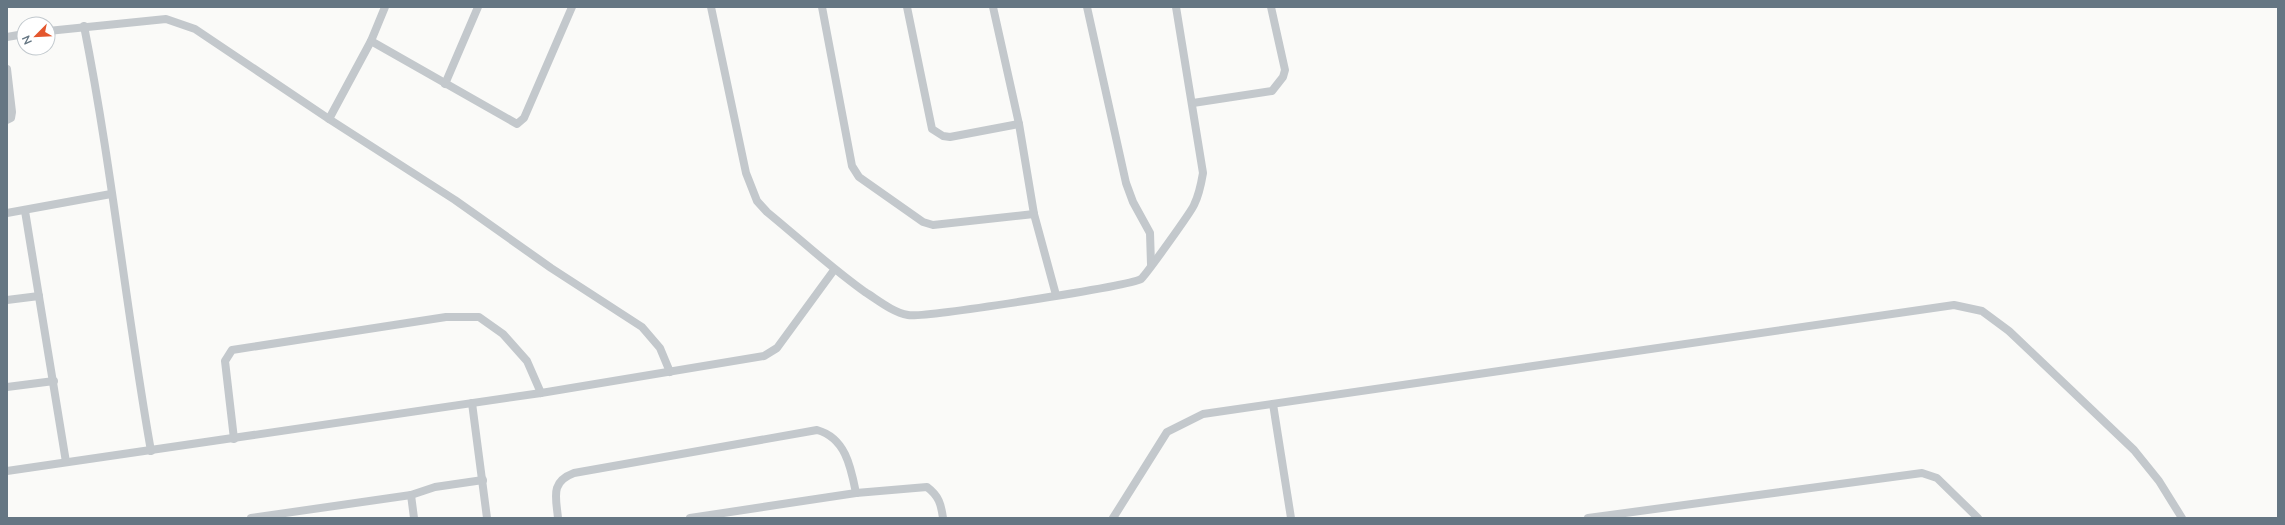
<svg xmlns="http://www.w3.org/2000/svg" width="2285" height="525" viewBox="0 0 2285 525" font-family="Lato,sans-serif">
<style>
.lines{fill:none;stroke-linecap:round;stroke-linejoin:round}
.street{stroke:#c3c8cc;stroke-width:8}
</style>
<rect width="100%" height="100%" fill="#fafaf8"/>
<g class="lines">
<g class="street">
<path d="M711,7L746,173L757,201L767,212C800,239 830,267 865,292C878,300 892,312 908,315C923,318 1129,286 1141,279C1145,276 1191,212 1194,205C1199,195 1201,185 1203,173L1176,7"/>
<path d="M822,7L852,166L859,177L923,222L933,225L1034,214"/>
<path d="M907,7L932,129L943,136L950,137L1019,124"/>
<path d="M993,7L1019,124L1034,214L1056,295"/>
<path d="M1087,7L1126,183L1133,202L1150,233L1151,264"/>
<path d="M84,26C112,167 126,310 151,451"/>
<path d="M48,31L166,19L195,29L329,119L455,200L551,268L642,327L660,348L670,372"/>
<path d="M7,37L24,34"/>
<path d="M371,41L517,124L524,118L572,7"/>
<path d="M7,69L12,112L11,118L7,120"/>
<path d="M445,84L478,7"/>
<path d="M1193,103L1272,91L1283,77L1285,70L1271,7"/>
<path d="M329,119L371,41L385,7"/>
<path d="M25,211L66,462"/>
<path d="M7,213L111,194"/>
<path d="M7,300L39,296"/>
<path d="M7,387L54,381"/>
<path d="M472,403L487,518"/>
<path d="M1273,404L1291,518"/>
<path d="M234,439L225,361L232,350L446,317H479L503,334L527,361L541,393"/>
<path d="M7,471L541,393L764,356L777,348L834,270"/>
<path d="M411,495L414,518"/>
<path d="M251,518L411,495L435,487L483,480"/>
<path d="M558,518C556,497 550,482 574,473L817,430C846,438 851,468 856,493L927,487C939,496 941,504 943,518"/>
<path d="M690,518L856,493"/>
<path d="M1113,518L1167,432L1203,414L1954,305L1982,311L2009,331L2134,450L2159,481L2182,518"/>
<path d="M1588,518L1922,473L1937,478L1978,518"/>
</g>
</g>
<rect width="2285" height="525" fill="none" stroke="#657683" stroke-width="16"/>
<g transform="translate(36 36) rotate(246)"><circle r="19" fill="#ffffff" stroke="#c1c8cd"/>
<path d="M0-3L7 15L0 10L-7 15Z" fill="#e4572e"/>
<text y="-6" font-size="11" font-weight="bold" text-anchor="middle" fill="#657683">N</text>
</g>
</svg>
